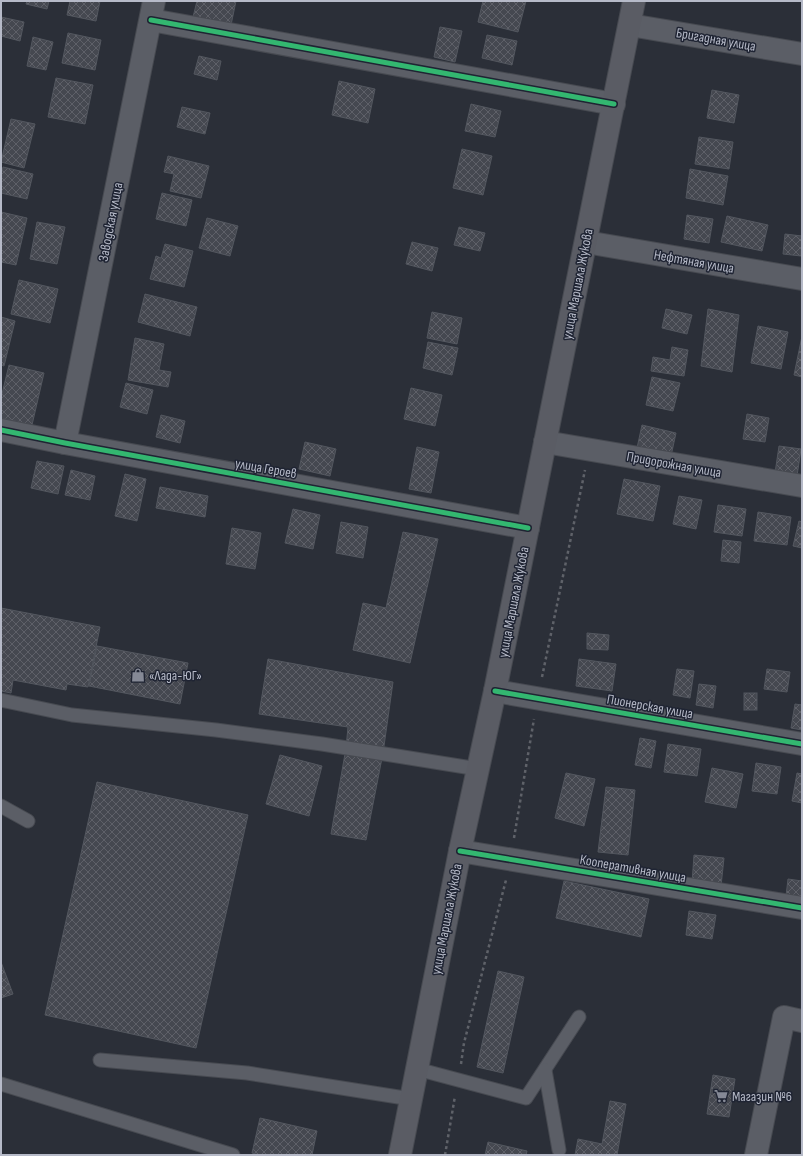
<svg xmlns="http://www.w3.org/2000/svg" width="803" height="1156" viewBox="0 0 803 1156" font-family="'Sofia Sans Condensed',sans-serif">
<style>
.building{fill:url(#building-cross-hatch);stroke:#53575f}
.lines{fill:none;stroke-linecap:round;stroke-linejoin:round}
.service-casing{stroke:#474a51;stroke-width:15}
.minor-casing{stroke:#474a51;stroke-width:24}
.secondary-casing{stroke:#474a51;stroke-width:24}
.path{stroke:#5f6269;stroke-width:2.5;stroke-dasharray:3 3;stroke-linecap:butt}
.service{stroke:#5b5e66;stroke-width:13}
.minor{stroke:#5b5e66;stroke-width:22}
.secondary{stroke:#5a5c64;stroke-width:22}
.cycleway-casing{stroke:#1f2433;stroke-width:8}
.cycleway{stroke:#33b770;stroke-width:5}
.labels{text-anchor:middle;stroke-width:3;stroke-linejoin:round;paint-order:stroke}
.street-label{font-size:14px;fill:#b6bac8;stroke:#1f2433}
.poi-label{font-size:14px;fill:#b6bac8;stroke:#1f2433;text-anchor:start}
</style>
<defs>
<pattern id="building-cross-hatch" width="8" height="8" patternUnits="userSpaceOnUse"><rect width="8" height="8" fill="#454850"/><path d="M0 0l8 8M0 8l8-8" fill="none" stroke="#5e6068"/></pattern>
</defs>
<rect width="100%" height="100%" fill="#2b2f38"/>
<g class="building">
<path d="M27,1H49L47,9L26,4Z"/>
<path d="M70,1H100L96,21L67,15Z"/>
<path d="M197,1H236L231,25L193,17Z"/>
<path d="M483,1H526L518,32L478,22Z"/>
<path d="M1,17L24,22L20,41L1,36Z"/>
<path d="M440,27L462,31L455,62L434,57Z"/>
<path d="M68,33L101,40L95,70L62,63Z"/>
<path d="M487,35L517,41L512,65L482,58Z"/>
<path d="M33,37L53,42L46,70L27,66Z"/>
<path d="M199,56L221,61L217,80L194,74Z"/>
<path d="M56,78L93,85L85,124L48,117Z"/>
<path d="M339,81L375,89L368,123L332,115Z"/>
<path d="M712,90L739,95L734,123L707,118Z"/>
<path d="M471,104L501,111L495,137L465,131Z"/>
<path d="M182,107L210,113L205,134L177,127Z"/>
<path d="M11,119L35,124L24,168L1,162Z"/>
<path d="M699,137L733,142L729,169L695,164Z"/>
<path d="M462,149L492,156L483,195L453,188Z"/>
<path d="M168,156L209,166L201,198L170,191L174,174L164,172Z"/>
<path d="M3,167L33,174L27,199L1,193V175Z"/>
<path d="M690,169L728,176L723,205L686,198Z"/>
<path d="M162,193L192,200L186,226L156,219Z"/>
<path d="M1,212L27,218L16,265L1,262Z"/>
<path d="M687,215L713,219L709,243L684,239Z"/>
<path d="M727,216L768,225L762,251L721,242Z"/>
<path d="M207,218L238,226L230,256L199,248Z"/>
<path d="M37,222L65,227L57,264L30,259Z"/>
<path d="M459,227L485,233L480,251L454,245Z"/>
<path d="M785,234L802,236L801,256L783,254Z"/>
<path d="M412,242L438,248L432,271L406,264Z"/>
<path d="M165,244L193,251L184,287L150,279L156,256L161,258Z"/>
<path d="M19,280L58,289L50,323L11,314Z"/>
<path d="M145,294L197,307L190,336L138,322Z"/>
<path d="M666,309L692,315L687,334L662,328Z"/>
<path d="M708,309L739,315L732,372L701,366Z"/>
<path d="M432,312L462,318L457,344L427,338Z"/>
<path d="M1,317L15,321L4,366L1,365Z"/>
<path d="M758,326L788,332L781,369L751,363Z"/>
<path d="M802,336V377L794,375Z"/>
<path d="M135,338L164,344L159,370L171,372L168,387L128,380Z"/>
<path d="M428,342L458,348L452,375L423,368Z"/>
<path d="M672,347L688,350L684,376L651,371L653,357L670,360Z"/>
<path d="M9,365L44,373L32,425L1,418V398Z"/>
<path d="M652,377L680,383L673,411L646,405Z"/>
<path d="M126,383L153,390L147,414L120,407Z"/>
<path d="M411,388L442,395L435,426L404,419Z"/>
<path d="M747,414L769,418L765,442L743,439Z"/>
<path d="M161,415L185,421L180,443L156,437Z"/>
<path d="M642,425L676,433L671,456L637,448Z"/>
<path d="M305,442L336,449L330,476L299,469Z"/>
<path d="M779,446L801,449L797,476L775,473Z"/>
<path d="M417,447L439,452L431,493L409,489Z"/>
<path d="M37,461L64,466L58,494L31,488Z"/>
<path d="M71,470L95,476L90,500L65,495Z"/>
<path d="M125,474L146,479L137,521L115,516Z"/>
<path d="M624,479L660,486L653,521L617,514Z"/>
<path d="M160,487L208,496L205,517L156,508Z"/>
<path d="M679,496L702,500L696,529L673,524Z"/>
<path d="M718,505L746,509L742,536L714,532Z"/>
<path d="M293,509L320,515L313,549L285,543Z"/>
<path d="M758,512L791,517L787,545L754,541Z"/>
<path d="M799,521L802,522V548L793,546Z"/>
<path d="M341,522L368,527L363,558L336,553Z"/>
<path d="M232,528L261,533L255,569L226,564Z"/>
<path d="M403,532L438,539L410,663L353,650L363,603L386,608Z"/>
<path d="M723,540L741,542L739,563L721,561Z"/>
<path d="M1,608L100,627L88,687L67,684L66,690L13,680L11,693L1,691Z"/>
<path d="M587,633L609,635L608,650L587,649Z"/>
<path d="M97,646L188,663L180,704L89,686Z"/>
<path d="M268,659L393,682L383,753L346,748L348,727L259,714Z"/>
<path d="M579,659L616,664L612,691L576,686Z"/>
<path d="M677,669L694,671L690,698L673,695Z"/>
<path d="M767,669L790,672L787,692L764,689Z"/>
<path d="M699,684L716,686L713,708L696,705Z"/>
<rect x="744" y="693" width="13" height="17"/>
<path d="M795,704L802,705V730L791,728Z"/>
<path d="M640,738L656,741L651,768L635,765Z"/>
<path d="M668,744L701,749L697,776L664,772Z"/>
<path d="M346,748L383,753L366,840L331,834Z"/>
<path d="M280,755L322,766L309,816L266,804Z"/>
<path d="M756,763L781,767L777,794L752,791Z"/>
<path d="M712,768L743,774L736,808L705,802Z"/>
<path d="M566,773L595,779L584,826L555,818Z"/>
<path d="M797,773L802,774V803L792,801Z"/>
<path d="M97,782L248,815L196,1048L45,1015Z"/>
<path d="M606,787L635,790L628,855L598,852Z"/>
<path d="M694,855L724,858L721,886L692,883Z"/>
<path d="M788,879L802,881V898L786,896Z"/>
<path d="M564,881L649,899L641,937L556,918Z"/>
<path d="M689,911L716,915L712,939L686,935Z"/>
<path d="M1,962L13,994L1,998Z"/>
<path d="M498,971L524,977L503,1073L477,1067Z"/>
<path d="M713,1075L735,1079L729,1117L707,1114Z"/>
<path d="M610,1101L626,1104L617,1155H575L578,1139L602,1144Z"/>
<path d="M260,1118L317,1131L312,1155H259L252,1153Z"/>
<path d="M488,1142L527,1151L526,1155H485Z"/>
</g>
<g class="lines">
<g class="service-casing">
<g id="service">
<path d="M1,700L72,715L216,730L322,744L478,769"/>
<path d="M1,806L28,821"/>
<path d="M100,1060L247,1073L411,1099"/>
<path d="M417,1069L526,1098L579,1017"/>
<path d="M545,1070L559,1150"/>
<path d="M1,1084L233,1155"/>
</g>
</g>
<g class="minor-casing">
<g id="minor">
<path d="M151,20L614,104"/>
<path d="M630,25L802,54"/>
<path d="M586,242L802,279"/>
<path d="M1,430L65,443L528,528"/>
<path d="M545,442L802,486"/>
<path d="M65,443L154,1"/>
<path d="M495,691L802,744"/>
<path d="M460,851L802,908"/>
<path d="M756,1155L784,1017L802,1021"/>
</g>
</g>
<g class="secondary-casing">
<path id="secondary" d="M400,1155L460,851L495,691L634,1"/>
</g>
<g class="path">
<path d="M542,677L585,470"/>
<path d="M514,838L534,719"/>
<path d="M461,1064L464,1043L506,880"/>
<path d="M445,1155L455,1096"/>
</g>
<use href="#service" class="service"/>
<use href="#minor" class="minor"/>
<use href="#secondary" class="secondary"/>
<g class="cycleway-casing">
<g id="cycleway">
<path d="M151,20L614,104"/>
<path d="M1,430L65,443L528,528"/>
<path d="M495,691L802,744"/>
<path d="M460,851L802,908"/>
</g>
</g>
<use href="#cycleway" class="cycleway"/>
</g>
<defs>
<g id="shop-bare" transform="scale(1.08)"><path d="M-5-2.5h2.3a2.7 3.5 0 0 1 5.4 0H5L5.5 6h-11ZM-1.5-2.5h3a1.5 2.3 0 0 0-3 0Z" fill="#858996" stroke="#1f2433" stroke-width="2.5" paint-order="stroke"/></g>
<g id="supermarket-bare" transform="scale(1.08)"><path d="M-6-5.5h2.5l.6 2H6L4.5 2H-2.5L-4.4-4H-6ZM-1.5 3.2a1.3 1.3 0 1 0 .1 0ZM3 3.2a1.3 1.3 0 1 0 .1 0Z" fill="#858996" stroke="#1f2433" stroke-width="2.5" paint-order="stroke"/></g>
</defs>
<g fill-rule="evenodd">
<use href="#shop-bare" x="138" y="675"/>
<use href="#supermarket-bare" x="721" y="1096"/>
</g>
<g class="labels">
<g class="street-label">
<text transform="translate(716 39) rotate(10)" y="5">Бригадная улица</text>
<text transform="translate(110 222) rotate(-79)" y="5">Заводская улица</text>
<text transform="translate(694 261) rotate(10)" y="5">Нефтяная улица</text>
<text transform="translate(577 284) rotate(-79)" y="5">улица Маршала Жукова</text>
<text transform="translate(674 464) rotate(10)" y="5">Придорожная улица</text>
<text transform="translate(266 468) rotate(10)" y="5">улица Героев</text>
<text transform="translate(513 602) rotate(-79)" y="5">улица Маршала Жукова</text>
<text transform="translate(650 706) rotate(10)" y="5">Пионерская улица</text>
<text transform="translate(633 868) rotate(10)" y="5">Кооперативная улица</text>
<text transform="translate(446 919) rotate(-79)" y="5">улица Маршала Жукова</text>
</g>
<g class="poi-label">
<text x="149" y="680">«Лада-ЮГ»</text>
<text x="732" y="1101">Магазин №6</text>
</g>
</g>
<rect width="803" height="1156" fill="none" stroke="#b6bac8" stroke-width="4"/>
</svg>
